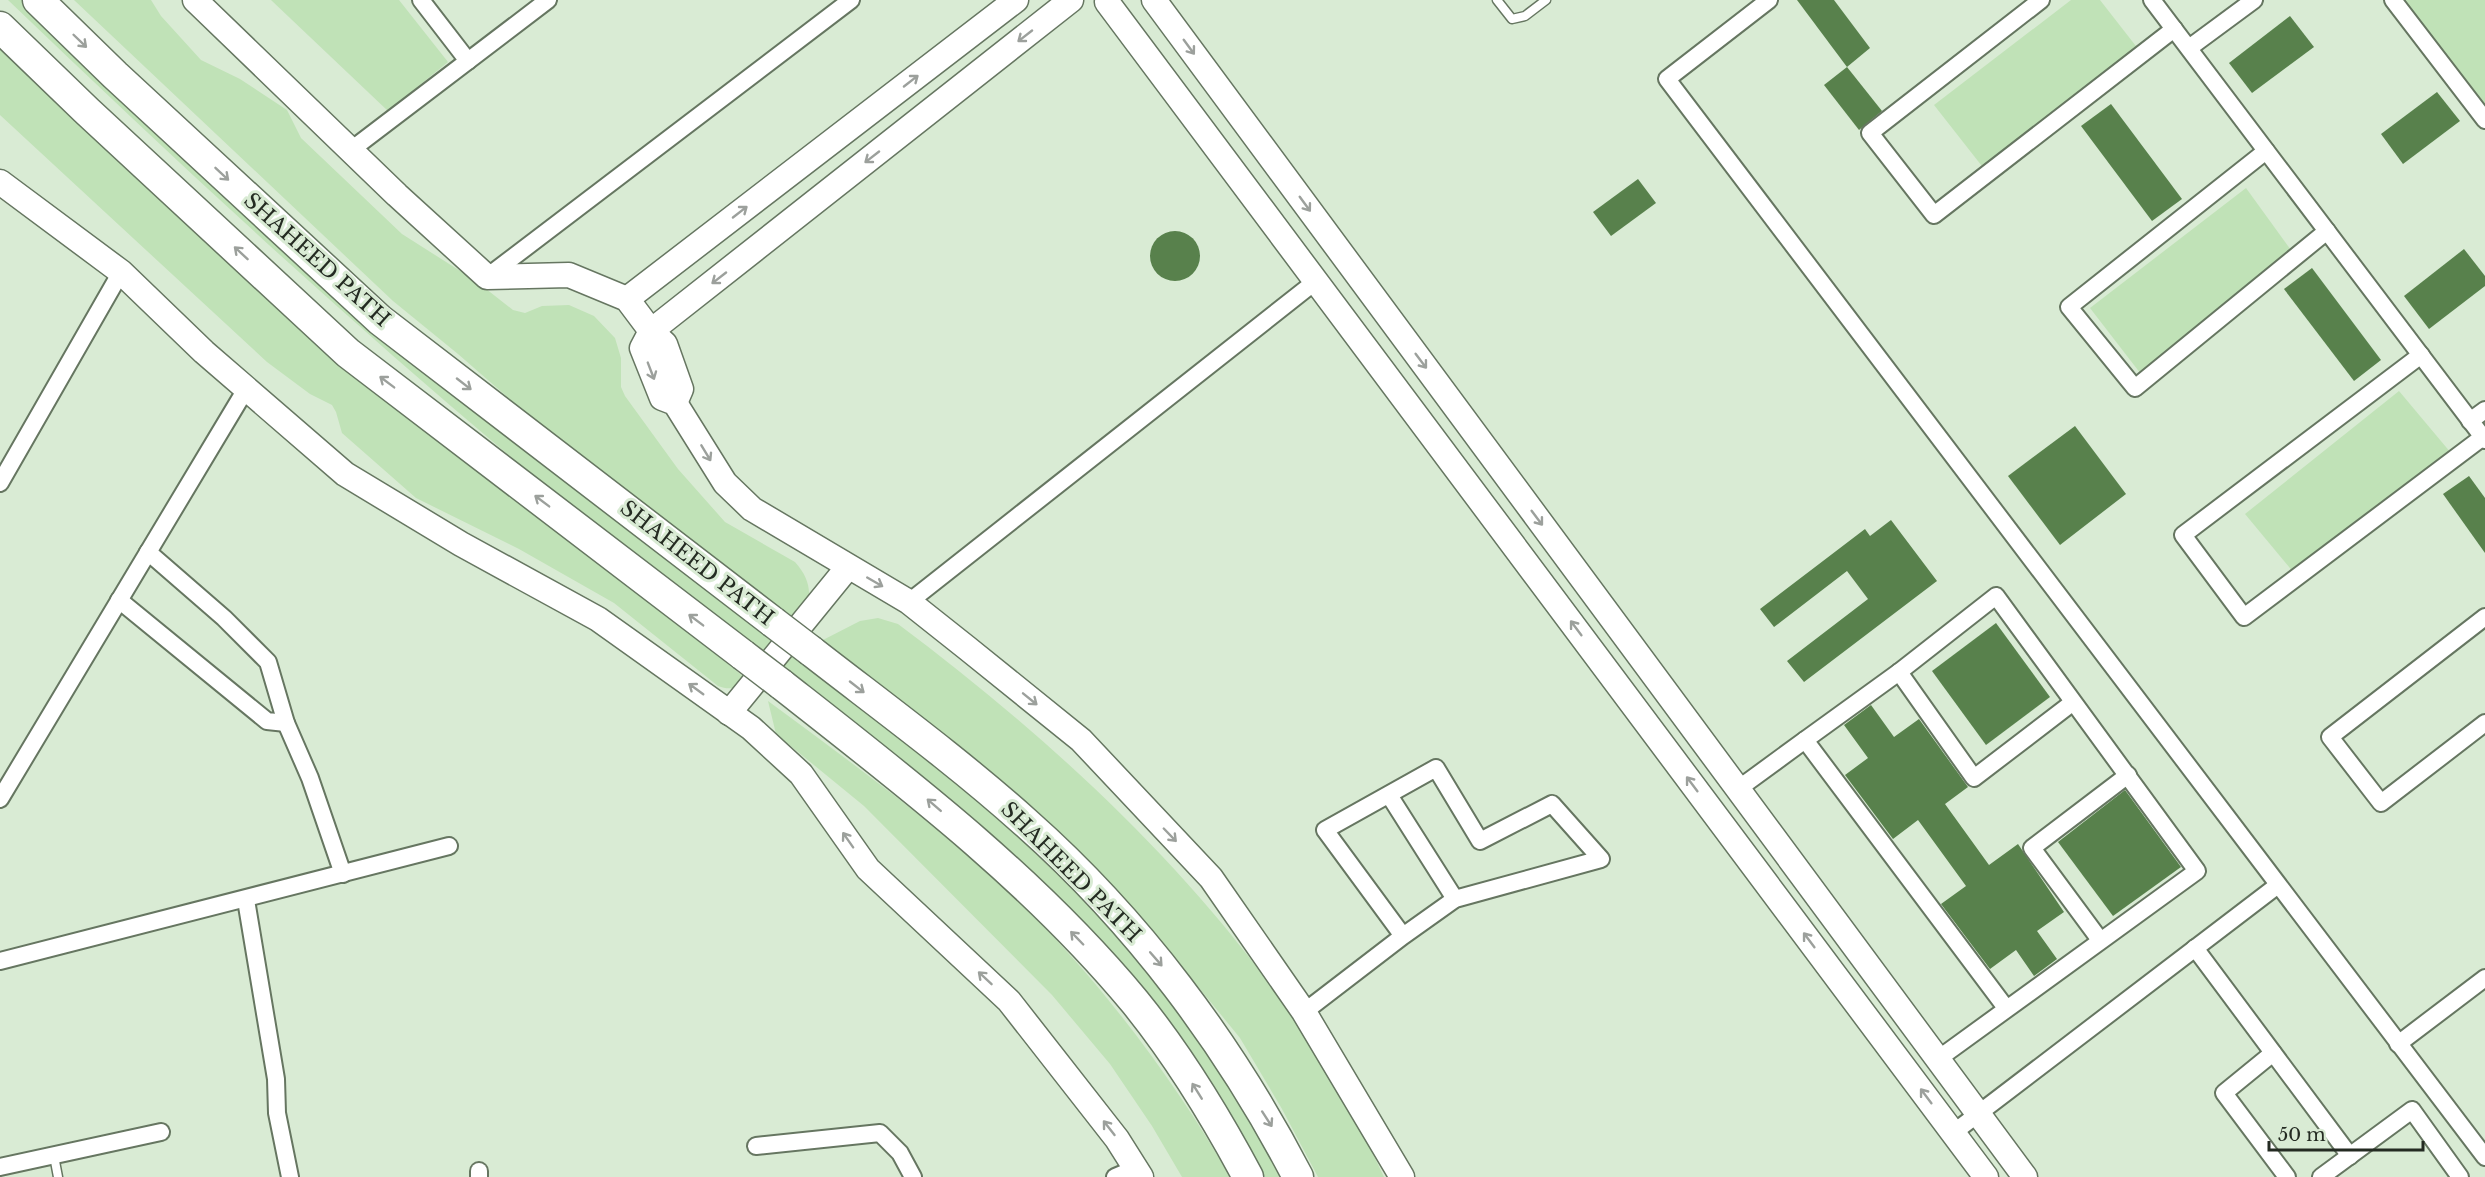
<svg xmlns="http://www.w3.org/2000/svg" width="2485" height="1177" viewBox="0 0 2485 1177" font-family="'Libre Baskerville',serif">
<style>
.green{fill:#c0e2b7}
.building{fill:#58814c}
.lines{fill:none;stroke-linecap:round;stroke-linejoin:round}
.lane-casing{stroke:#667661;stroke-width:11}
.street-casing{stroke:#667661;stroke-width:20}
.secondary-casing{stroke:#667661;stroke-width:27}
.highway-casing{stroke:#667661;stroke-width:33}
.lane{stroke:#fff;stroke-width:8}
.street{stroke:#fff;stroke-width:16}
.secondary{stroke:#fff;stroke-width:24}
.highway{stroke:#fff;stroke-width:30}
.highway-bridge-casing{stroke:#667661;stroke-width:33;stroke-linecap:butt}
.highway-bridge{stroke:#fff;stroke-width:30}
.oneway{stroke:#9ca09c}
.labels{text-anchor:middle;stroke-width:6;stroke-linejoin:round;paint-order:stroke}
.street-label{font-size:21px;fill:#242b22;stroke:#d9ebd4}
</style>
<rect width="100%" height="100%" fill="#d9ebd4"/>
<g class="green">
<path d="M8,0H30L182,142L1056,864L1205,1043L1283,1177H1265L1241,1136L1078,919L1001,845C854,729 704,615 558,496C367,339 186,171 8,0Z"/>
<path d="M74,0H151L161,16L201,60L240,79L287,110L301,138L402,234L476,281L513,310L525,313L542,306L569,305L594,316L615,338L621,358V387L625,396L678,469L725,522L795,562C813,582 813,601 799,622L774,606L566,448L458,354L393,301Z"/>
<path d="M271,0H399L448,62L388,111Z"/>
<path d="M2071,0H2100L2139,50L1985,170L1934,105Z"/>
<path d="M2402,0H2485V109Z"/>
<path d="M0,31L690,633L750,682C738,687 731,691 718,686L614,603L519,549L416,498L342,433L336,412L332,405L310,394L267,362L0,115Z"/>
<path d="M2246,188L2296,257L2144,378L2090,308Z"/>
<path d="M2399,391L2451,453L2294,573L2245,514Z"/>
<path d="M878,618L898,624C1094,771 1281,951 1384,1177H1318L1282,1109L1240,1038L1142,918L1098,873L821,641L860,621Z"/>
<path d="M768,701C864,772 963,843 1046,929C1114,1000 1182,1092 1230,1177H1182L1152,1126L1110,1064L1052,995L864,806L776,734Z"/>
</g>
<g class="building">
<path d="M1797,0H1834L1870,48L1847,67Z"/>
<path d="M2290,16L2314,47L2252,93L2229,63Z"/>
<path d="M1847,67L1882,111L1859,130L1824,85Z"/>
<path d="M2437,92L2460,121L2403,164L2381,134Z"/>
<path d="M2111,104L2182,199L2152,221L2081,126Z"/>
<path d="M1638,179L1656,203L1611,236L1593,212Z"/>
<circle cx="1175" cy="256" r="25"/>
<path d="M2464,249L2485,276V286L2429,329L2404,296Z"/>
<path d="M2312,268L2381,360L2354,381L2284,289Z"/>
<path d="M2075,426L2126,494L2060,545L2008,476Z"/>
<path d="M2469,476L2485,498V553L2443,494Z"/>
<path d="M1891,520L1937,581L1804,682L1787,661L1868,599L1847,571L1774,627L1760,609L1865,529L1870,536Z"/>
<path d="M1996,623L2050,697L1986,745L1932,671Z"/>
<path d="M1871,705L1894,737L1919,719L1968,787L1945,804L1989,865L2018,844L2064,912L2037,931L2057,959L2034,976L2016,950L1990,969L1941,904L1966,886L1918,820L1893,839L1845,775L1868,758L1844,725Z"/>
<path d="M2125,790L2181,867L2113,916L2058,842Z"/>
</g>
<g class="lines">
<g class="lane-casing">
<g id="lane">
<path d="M1497,0L1512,19L1525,16L1546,0"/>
<path d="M54,1156L58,1177"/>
</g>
</g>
<g class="street-casing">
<g id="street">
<path d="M421,0L468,61"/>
<path d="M1769,0L1667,79L2485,1157"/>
<path d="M2041,0L1870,133L1934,215L2174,29"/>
<path d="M2152,0L2485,440"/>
<path d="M2393,0L2485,120"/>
<path d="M2189,48L2254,0"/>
<path d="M351,150L548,0"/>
<path d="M2266,151L2069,307L2135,388L2327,231"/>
<path d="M487,277L851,0"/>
<path d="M2421,355L2183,535L2244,617L2483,437"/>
<path d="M2470,421L2485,410"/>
<path d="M0,483L121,272"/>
<path d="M148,552L224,618L268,662L286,723L310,778L343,874"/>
<path d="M119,600L267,721L286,723"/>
<path d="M909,602L1316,281"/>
<path d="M2485,617L2330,737L2381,803L2485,723"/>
<path d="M1899,672L1974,778L2072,703"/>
<path d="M1738,789L1805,740"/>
<path d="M1389,795L1455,899"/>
<path d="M0,799L246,389"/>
<path d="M246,900L276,1079L277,1113L290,1177"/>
<path d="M2100,940L2032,848L2128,775"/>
<path d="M2195,948L2350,1156"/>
<path d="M0,961L449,846"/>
<path d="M1304,1012L1403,936L1455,899L1601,859L1552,804L1480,841L1436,768L1325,830L1403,936"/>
<path d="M2398,1044L2485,978"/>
<path d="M2273,1053L2224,1093L2287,1177"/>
<path d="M1938,1059L2197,871L1996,596L1899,672L1805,740L2006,1008"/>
<path d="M1953,1133L2278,885"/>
<path d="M756,1146L880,1133L900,1153L913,1177"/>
<path d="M0,1167L161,1132"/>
<path d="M479,1177V1171"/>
<path d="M1115,1177L1136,1168"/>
<path d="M2321,1177L2412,1110L2460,1177"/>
</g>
</g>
<g class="secondary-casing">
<g id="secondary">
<path d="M195,0L397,195L487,277L569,275L627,299L651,331L665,344L681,389L675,403"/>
<path d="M1071,0L651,331L642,348L662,398L675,403L725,483L752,509L909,602L967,648L1081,740L1211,878L1304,1012L1402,1177"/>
<path d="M1154,0L2025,1177"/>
<path d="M1107,2L1986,1177"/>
<path d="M0,182L121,272L204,352L345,474L461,544L598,619L751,728L801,774L868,869L1009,1001L1117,1139L1141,1177"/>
<path d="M627,299L1016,0"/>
<path d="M729,713L848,567"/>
</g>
</g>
<g class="highway-casing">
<g id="highway">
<path d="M38,0L115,75L380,320L773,622"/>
<path d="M0,27L87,111L348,353L743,655"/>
<path d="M811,651C883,707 957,761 1025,822C1137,921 1229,1044 1298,1177"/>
<path d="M781,684C906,782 1033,879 1135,1002C1178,1055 1216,1117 1248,1177"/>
</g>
</g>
<use href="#lane" class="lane"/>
<use href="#street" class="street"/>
<use href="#secondary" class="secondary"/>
<use href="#highway" class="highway"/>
<g class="highway-bridge-casing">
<g id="highway-bridge">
<path d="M773,622L811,651"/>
<path d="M743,655L781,684"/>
</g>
</g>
<use href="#highway-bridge" class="highway-bridge"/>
</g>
<defs><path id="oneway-shaft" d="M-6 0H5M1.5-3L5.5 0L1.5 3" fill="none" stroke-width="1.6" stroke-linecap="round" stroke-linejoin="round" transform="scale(1.5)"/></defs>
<g class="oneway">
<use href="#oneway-shaft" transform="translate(1025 36) rotate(142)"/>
<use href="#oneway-shaft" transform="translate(80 41) rotate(44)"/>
<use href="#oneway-shaft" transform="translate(1189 47) rotate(54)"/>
<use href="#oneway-shaft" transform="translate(911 81) rotate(-38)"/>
<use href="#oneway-shaft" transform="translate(872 157) rotate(142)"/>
<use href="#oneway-shaft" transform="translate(222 174) rotate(43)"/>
<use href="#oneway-shaft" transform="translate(1305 204) rotate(54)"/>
<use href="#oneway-shaft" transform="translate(740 212) rotate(-38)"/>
<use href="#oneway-shaft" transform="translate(241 253) rotate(-137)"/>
<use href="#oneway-shaft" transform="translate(719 278) rotate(142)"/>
<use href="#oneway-shaft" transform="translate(1421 361) rotate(53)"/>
<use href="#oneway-shaft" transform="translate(651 371) rotate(69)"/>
<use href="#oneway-shaft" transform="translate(387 382) rotate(-143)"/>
<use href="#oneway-shaft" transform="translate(464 384) rotate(38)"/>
<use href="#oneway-shaft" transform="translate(706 453) rotate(59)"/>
<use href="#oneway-shaft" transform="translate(542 501) rotate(-143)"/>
<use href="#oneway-shaft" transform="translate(1537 518) rotate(53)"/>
<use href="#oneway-shaft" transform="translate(875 582) rotate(30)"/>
<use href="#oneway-shaft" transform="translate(696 620) rotate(-143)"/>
<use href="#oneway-shaft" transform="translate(1576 628) rotate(-127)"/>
<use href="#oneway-shaft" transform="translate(857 687) rotate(38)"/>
<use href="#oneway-shaft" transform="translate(696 689) rotate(-144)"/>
<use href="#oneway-shaft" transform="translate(1030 699) rotate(39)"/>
<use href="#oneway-shaft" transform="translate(1692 784) rotate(-127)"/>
<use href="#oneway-shaft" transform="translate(934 805) rotate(-139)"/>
<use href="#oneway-shaft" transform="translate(1170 835) rotate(46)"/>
<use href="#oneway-shaft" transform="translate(848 840) rotate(-125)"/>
<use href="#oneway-shaft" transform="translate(1077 938) rotate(-134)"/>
<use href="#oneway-shaft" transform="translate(1809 940) rotate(-127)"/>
<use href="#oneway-shaft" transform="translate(1156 959) rotate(49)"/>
<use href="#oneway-shaft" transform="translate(985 978) rotate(-137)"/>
<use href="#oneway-shaft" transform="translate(1197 1091) rotate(-122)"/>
<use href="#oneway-shaft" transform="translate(1926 1096) rotate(-127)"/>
<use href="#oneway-shaft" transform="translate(1267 1119) rotate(57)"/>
<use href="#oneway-shaft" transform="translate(1109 1128) rotate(-128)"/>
</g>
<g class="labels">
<g class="street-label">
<text transform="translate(317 260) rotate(42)" y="7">SHAHEED PATH</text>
<text transform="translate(697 563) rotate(38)" y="7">SHAHEED PATH</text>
<text transform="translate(1071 872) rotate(45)" y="7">SHAHEED PATH</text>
</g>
</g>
<path d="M2269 1141v9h154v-9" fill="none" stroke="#242b22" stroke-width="3"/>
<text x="2278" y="1141" font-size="18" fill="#242b22" stroke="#d9ebd4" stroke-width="4.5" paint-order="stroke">50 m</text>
</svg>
